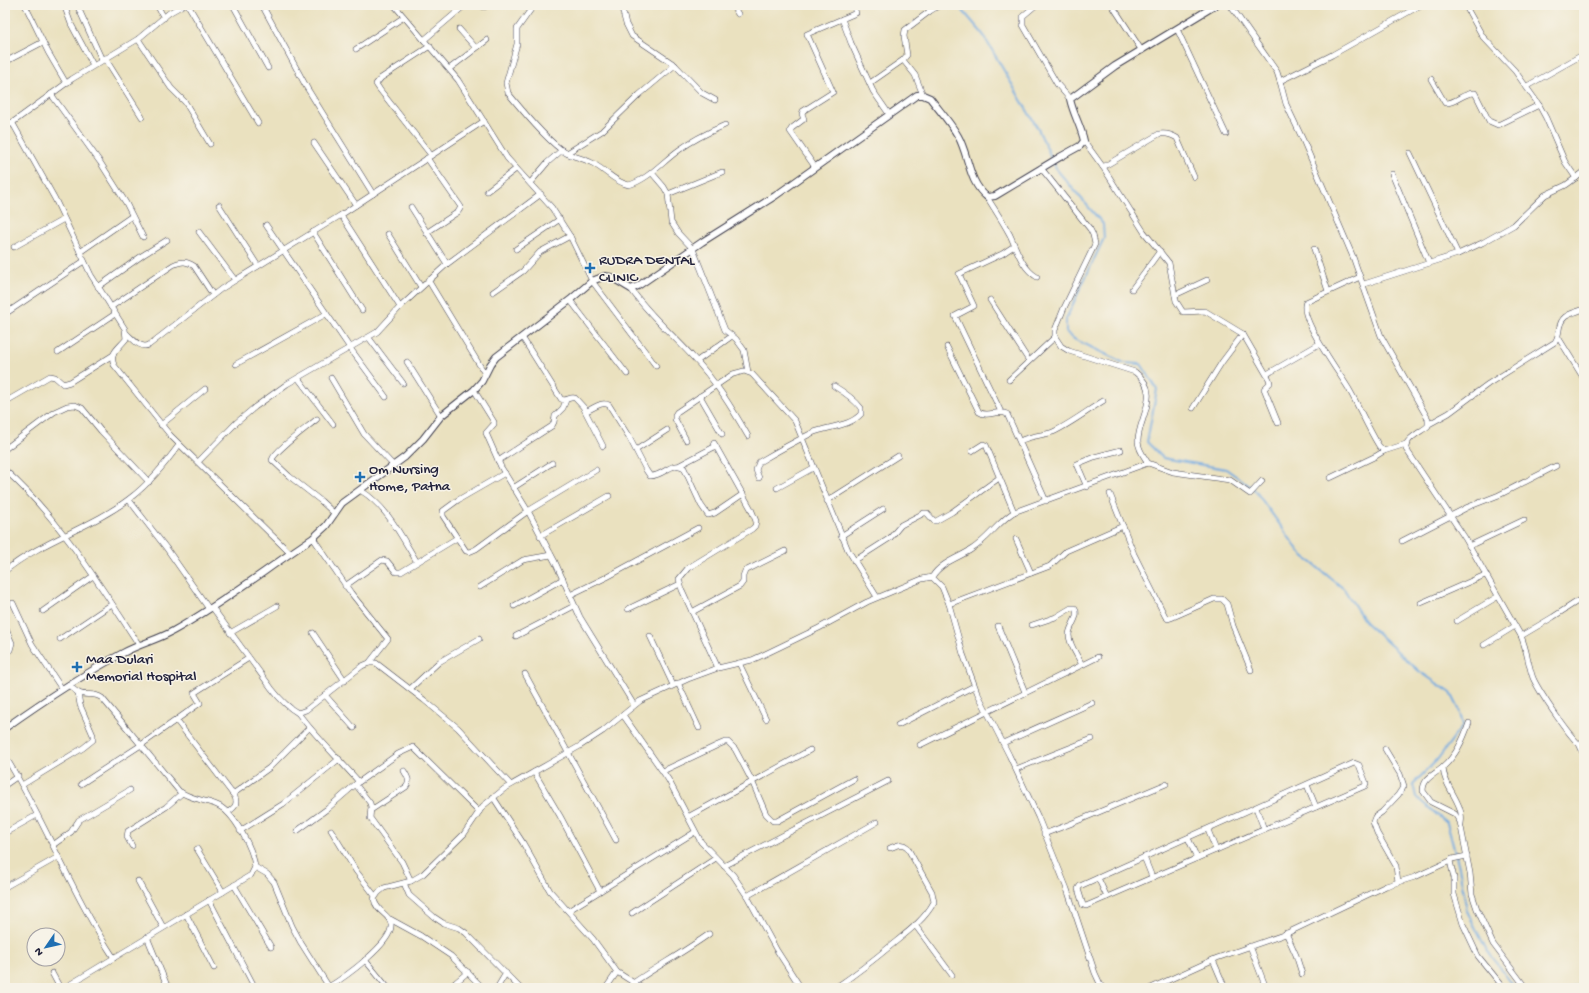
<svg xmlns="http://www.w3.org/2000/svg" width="1589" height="993" viewBox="0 0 1589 993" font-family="'Gochi Hand',sans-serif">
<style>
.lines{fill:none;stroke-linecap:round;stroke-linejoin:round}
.stream{stroke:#70a9e0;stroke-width:2}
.minor-casing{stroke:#403f4f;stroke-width:6}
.tertiary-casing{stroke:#403f4f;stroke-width:8}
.minor{stroke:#fff;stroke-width:5}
.tertiary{stroke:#fff;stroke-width:6}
.poi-dot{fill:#1f6fb2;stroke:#f7f3e8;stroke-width:1.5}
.labels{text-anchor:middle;stroke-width:3;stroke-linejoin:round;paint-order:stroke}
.poi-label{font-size:15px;fill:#22223b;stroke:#f7f3e8;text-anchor:start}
</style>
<rect width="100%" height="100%" fill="#f7f3e8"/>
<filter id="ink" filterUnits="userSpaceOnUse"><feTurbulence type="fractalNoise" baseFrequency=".025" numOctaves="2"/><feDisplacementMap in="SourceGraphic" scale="8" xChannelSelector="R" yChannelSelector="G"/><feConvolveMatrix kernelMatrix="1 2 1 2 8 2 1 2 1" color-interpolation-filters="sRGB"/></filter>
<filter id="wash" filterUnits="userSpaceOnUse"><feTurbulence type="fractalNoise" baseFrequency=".012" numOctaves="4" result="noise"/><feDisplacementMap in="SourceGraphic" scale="16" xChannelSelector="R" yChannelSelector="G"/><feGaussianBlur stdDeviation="0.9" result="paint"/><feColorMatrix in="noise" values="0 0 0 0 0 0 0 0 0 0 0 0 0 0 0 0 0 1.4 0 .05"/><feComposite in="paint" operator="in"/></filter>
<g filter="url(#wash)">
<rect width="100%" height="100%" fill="#eae1bf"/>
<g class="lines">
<g class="stream">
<path d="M958,5L982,33L1038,129L1057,170L1103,224L1104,238L1066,319V332L1074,339L1124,363L1141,364L1157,389L1147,442L1163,458L1226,469L1254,489L1301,554L1344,589L1365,622L1419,671L1451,693L1459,709L1463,725L1437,760L1413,784L1416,797L1447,823L1459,867L1467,911L1485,947L1515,988"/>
<path d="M1570,988L1584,985"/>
</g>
</g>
</g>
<g filter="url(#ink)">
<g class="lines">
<g class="minor-casing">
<g id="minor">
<path d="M25,5L48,52L66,83"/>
<path d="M64,5L71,24L93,65"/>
<path d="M77,5L102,60"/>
<path d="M157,5L164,18"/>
<path d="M188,5L258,123"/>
<path d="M233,5L268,68"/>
<path d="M262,5L307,88L373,194"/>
<path d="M394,5L458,80L507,158L552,208L570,236L592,281L656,366"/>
<path d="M480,5L484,7L490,5"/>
<path d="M534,5L517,29V44L506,83L508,93C521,109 549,143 566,153C576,158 588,159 597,166C607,172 617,183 629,185C649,179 662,162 679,150C694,139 709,132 725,125"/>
<path d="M621,5L626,24L632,36L675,65L702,93L715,100"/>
<path d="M732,5L738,14"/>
<path d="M1036,5L1023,16V25L1057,84L1070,99"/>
<path d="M1112,5L1142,51"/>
<path d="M1230,5L1277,72L1281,85L1286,104L1303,140L1353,257L1381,336L1428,419V426C1421,432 1404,439 1406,449L1465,538L1521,636C1527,650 1528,664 1533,678C1539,691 1572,742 1584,748"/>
<path d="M1465,5L1483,37L1515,71L1539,105L1546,118L1565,162L1576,178"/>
<path d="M930,11L940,5"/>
<path d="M842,19L851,43L873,91L889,114"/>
<path d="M459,29L476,48"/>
<path d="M1177,29L1226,134"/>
<path d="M138,39L171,88L185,102L210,144"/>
<path d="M424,40L465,5"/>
<path d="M430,46L381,78L376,84L380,90L431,155"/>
<path d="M356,49L404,17"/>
<path d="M105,58L142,117"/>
<path d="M903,60L915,75L923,95"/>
<path d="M5,62L43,42"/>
<path d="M449,69L487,40"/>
<path d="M1431,79L1445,103C1456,104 1463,92 1475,93L1489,121L1498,125L1539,105"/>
<path d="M1280,81L1332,55L1421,5"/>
<path d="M870,83L903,60L907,55L904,36L905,30L930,11L927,5"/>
<path d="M1527,86L1584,54"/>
<path d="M51,94L100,162L126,203L143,237"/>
<path d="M12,122L55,199L91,275L125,329L126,339C119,348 109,353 114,365L170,435L290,553"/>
<path d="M5,128L72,79L138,39L169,13L183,5"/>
<path d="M1084,141L1103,167L1144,232L1169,263L1176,301L1183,312L1205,311L1243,334L1269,379L1270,383L1264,389L1265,391L1278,423"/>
<path d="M314,143L356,205"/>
<path d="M567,153L602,131L639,95L675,65"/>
<path d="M1410,153L1458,254"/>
<path d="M815,167L790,131L792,128L804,119L802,114L803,111L833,92L807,34L856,13L853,5"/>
<path d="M1103,167L1159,134C1166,133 1171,134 1177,138L1194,177"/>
<path d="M1041,168L1090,229L1093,235L1095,244L1064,308L1055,330V337L1061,346L1069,351L1135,372C1163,393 1138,418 1138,441C1138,449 1144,457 1148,463"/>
<path d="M652,173L664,187L668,194L671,222L678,233L693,249L725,330L736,339L744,350L748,372"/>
<path d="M1392,174L1429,263"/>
<path d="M530,183L547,163L562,150"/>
<path d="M487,191L516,169"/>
<path d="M668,194L722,172"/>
<path d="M987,197C995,210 1003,222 1010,235C1017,250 1022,268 1037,277"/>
<path d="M219,205L258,266"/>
<path d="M411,207L447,264"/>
<path d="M341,215L400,307"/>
<path d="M266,225L350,348L386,397"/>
<path d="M199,232L235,280"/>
<path d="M313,232L362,310"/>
<path d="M426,233L458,212L461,207L427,158"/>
<path d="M388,234L421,287"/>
<path d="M14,247L64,219"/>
<path d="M516,249L560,219"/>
<path d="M1314,249L1328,291"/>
<path d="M80,252L132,216"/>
<path d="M1360,277L1306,302C1297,317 1342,376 1350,391C1360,409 1368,428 1379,446L1384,451L1406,444"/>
<path d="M428,280L485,374"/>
<path d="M1364,284L1458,254L1482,243L1514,225L1545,195L1566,185L1584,172"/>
<path d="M98,287L143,255L167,240"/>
<path d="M631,289C648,314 671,333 692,356C715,380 732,408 748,436"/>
<path d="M1132,289L1160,251"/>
<path d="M493,292L523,271L540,252L570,236"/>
<path d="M1175,295L1207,280"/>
<path d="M570,300L627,374"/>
<path d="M990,300L1029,361"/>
<path d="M111,307L173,265C182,261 187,261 194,266L213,295"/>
<path d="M5,314L84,261"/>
<path d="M126,333C133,339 140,349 149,345L221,289L341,215L484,121"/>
<path d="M522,337L561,399C566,402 570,396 575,398L587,411C594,408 601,401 609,405L629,437L646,470L650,476C663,477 672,460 684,468L701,505L708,515L715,513L743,494"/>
<path d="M1558,337L1584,379"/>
<path d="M369,338L403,383"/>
<path d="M947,347L979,412C988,418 998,409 1007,414L1046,501"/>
<path d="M58,352L115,314"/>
<path d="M697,361L732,336"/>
<path d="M407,362L441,416"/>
<path d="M236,364L326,314"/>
<path d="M1267,374L1319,344"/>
<path d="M298,378L333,424"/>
<path d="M331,378L364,434L393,465"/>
<path d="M1009,380L1055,337"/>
<path d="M474,390L494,422V424L486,433L501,467L528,511L555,562L580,617L634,705"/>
<path d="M700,396L722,434"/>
<path d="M5,402L50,376L55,377L63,384L70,382L113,355"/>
<path d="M1193,408L1222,362L1243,334"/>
<path d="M584,409L603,446"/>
<path d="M1001,412L955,316L974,306L959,274L1002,254L1014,246"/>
<path d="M317,419C308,427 274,451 272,460L289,476L321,501L335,514"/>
<path d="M1429,424L1449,413L1488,384L1555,342C1558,338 1558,335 1559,330C1561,314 1571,314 1584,309"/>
<path d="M161,425L205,389"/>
<path d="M686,440L675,419V415L677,412L733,374L744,371L752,374L795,421L848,550L877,597"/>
<path d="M1020,441C1031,435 1042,436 1053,432C1070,424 1087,411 1103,401"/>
<path d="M714,443L751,509L756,521L755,526L752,529L688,568L679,579L682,590L718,668"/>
<path d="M5,449L54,412L67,406L75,405L82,408L101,431L149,482"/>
<path d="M636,450L667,430"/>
<path d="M972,451L983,444L986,445L1014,512"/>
<path d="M498,461L552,426L554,422L555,416L563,408L566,400"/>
<path d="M198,462L236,423L255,407L287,384L377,332L400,307L447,264L541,194"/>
<path d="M680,465L716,446"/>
<path d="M5,470C60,519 99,584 139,645"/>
<path d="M505,473L458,500L443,511V516L466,551L469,552L476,549L528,511L596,470"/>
<path d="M759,478L756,470L759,462C776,452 794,442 812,433C828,426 849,427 861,414V408C854,399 844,392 834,386"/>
<path d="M1330,478L1376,456L1384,451"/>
<path d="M1087,487L1077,464L1094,457L1121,450"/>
<path d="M513,488L552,463"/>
<path d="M777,488L813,468"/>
<path d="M360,490C387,506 401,536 417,562"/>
<path d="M1110,494L1134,554L1165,616L1168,619L1171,618L1214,599H1222L1227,604L1233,626L1251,670"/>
<path d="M129,500L167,549L209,609"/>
<path d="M827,501L898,456"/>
<path d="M540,536L609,496"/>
<path d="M841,536L883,509"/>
<path d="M313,538L351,593L388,639L369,663"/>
<path d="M1016,539L1031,573"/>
<path d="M1402,541L1468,507L1499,495L1556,466"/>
<path d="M1469,546L1524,520"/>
<path d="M854,561L890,538L901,525L924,513H927L934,521H936L952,512L999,478"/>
<path d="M5,571C43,540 91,528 129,499C149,484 164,465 179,445"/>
<path d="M932,577C941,562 959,558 972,549C988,539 998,522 1014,512L1148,463L1173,472L1230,480L1250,494L1262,481"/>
<path d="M345,586L382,560L387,561L396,572H401L457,538"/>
<path d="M480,587L523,560L551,555"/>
<path d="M570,595L607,577L698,528"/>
<path d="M13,603L32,644L62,689"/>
<path d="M1421,603L1485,575"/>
<path d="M949,604L1050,566L1066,551L1123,526"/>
<path d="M514,606L563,579"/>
<path d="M212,607L272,689C279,698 287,707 298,713L306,710L362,666L369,663H376L424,700L458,728L510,784"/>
<path d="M628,609L680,584"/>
<path d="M43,611L93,576"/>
<path d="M692,612L740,586L743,582V576L745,571L785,551"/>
<path d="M1457,621L1497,597"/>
<path d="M1032,625L1056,617L1071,608H1075C1080,617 1069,626 1069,635C1069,645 1078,656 1082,665"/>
<path d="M998,626L1025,692"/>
<path d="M5,627L12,643L10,650L5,653"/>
<path d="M230,633L277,606"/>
<path d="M313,633L345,681"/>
<path d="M516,636L574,606"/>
<path d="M650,636L673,685"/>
<path d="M1521,636L1553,617L1584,597"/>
<path d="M60,639L112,604"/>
<path d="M1484,645L1515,626"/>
<path d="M739,663L766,719"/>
<path d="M525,674L616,840"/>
<path d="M678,683L699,728"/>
<path d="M410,689L439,662L479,639"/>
<path d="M325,695L354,728"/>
<path d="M298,713C316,737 339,759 359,782L398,754L413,747L479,812"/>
<path d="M623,715L668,779L701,842L733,875L747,896L776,949L801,988"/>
<path d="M176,720L235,797C238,805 234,808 228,812"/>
<path d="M1469,723C1463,740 1456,756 1442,768C1434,775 1423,778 1423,791L1431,802L1455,814L1460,822L1470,873L1472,894L1477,909L1493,944L1526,988"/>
<path d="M898,725L974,686"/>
<path d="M1003,743L1092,703"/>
<path d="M920,745L1098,657"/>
<path d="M1580,746L1584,755"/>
<path d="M1385,749L1400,774L1404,786L1398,795L1382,812L1375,817L1373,822L1377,833L1396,866L1398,882"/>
<path d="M5,756C45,821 72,894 114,958"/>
<path d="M1354,763L1359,765L1366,783L1365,786L1086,906L1083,905L1078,889L1080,886Z"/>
<path d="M1443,768C1444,788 1465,803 1461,824"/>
<path d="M1016,769L1092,739"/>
<path d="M663,771L718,745L725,742H728L735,749L752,781L766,814L773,821H777L854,779"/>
<path d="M534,772L560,816L600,891"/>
<path d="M81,784L141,745L200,703L194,693L249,658"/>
<path d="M5,785L18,776"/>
<path d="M22,785L83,748L93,740V735L80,705L78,693"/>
<path d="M356,785L370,803L371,807L370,818L402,862L411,881"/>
<path d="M1307,785L1316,807"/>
<path d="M233,794L269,768L309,728"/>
<path d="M493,797L523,843L550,891L593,939L617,972L642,988"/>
<path d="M1256,808L1264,829"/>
<path d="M371,810L406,787C411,781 407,776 404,771"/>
<path d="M688,817L810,750"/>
<path d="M331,830L356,871L375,896"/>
<path d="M1208,830L1216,850"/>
<path d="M240,831L283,804L339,759"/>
<path d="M297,831L327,809L357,783"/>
<path d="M5,833L37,815"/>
<path d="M1044,834L1070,824L1166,784"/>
<path d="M1188,838L1197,858"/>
<path d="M53,845L71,832L79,820L130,790"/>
<path d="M132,846L127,837L128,831L166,807L182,793"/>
<path d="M197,849L223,892"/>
<path d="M1467,856L1452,859L1450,861L1454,878V894L1463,924L1478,956L1504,988"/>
<path d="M1144,857L1152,877"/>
<path d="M724,866L888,781"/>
<path d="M255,867L267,874L274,882L292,926L301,943L329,987"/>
<path d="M1098,878L1107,897"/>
<path d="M138,881L163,927"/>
<path d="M404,883L409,895L434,917L443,923L459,928L466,933L520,988"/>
<path d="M234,885L271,947"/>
<path d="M5,887L58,857"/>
<path d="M747,896L877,822"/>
<path d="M209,900L255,988"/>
<path d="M568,911L695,832"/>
<path d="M632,913L716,858"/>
<path d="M186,914L214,968"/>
<path d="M390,919L421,936L451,956L483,988"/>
<path d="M915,925L952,975"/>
<path d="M1286,933L1296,955L1302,974"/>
<path d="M147,937L168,988"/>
<path d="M1250,946L1266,988"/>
<path d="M365,960L388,988"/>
<path d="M1213,960L1225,988"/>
<path d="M52,973L60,988"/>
<path d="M633,983C658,966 684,952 709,934"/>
<path d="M64,988L251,875L255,867C253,849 234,812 217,805C203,799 192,800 179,791L102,698C89,689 85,702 69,685"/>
<path d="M327,988C342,979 394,943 391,924C390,914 376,912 374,899L378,893L384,888L411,881L423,874L464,834L483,806L504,789L580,746L603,731L640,701L688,679L718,668L752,660L763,655L819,628L867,602L922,579L932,577L942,587L949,604L963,654L977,692L1009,755L1038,817L1067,889L1095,973L1102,988"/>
<path d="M449,988L468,972"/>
<path d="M497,988L506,973"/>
<path d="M606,988L617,972"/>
<path d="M835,988C856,974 875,959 894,943C909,931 925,919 934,902L932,892L907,847C901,842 896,846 890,848"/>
<path d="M1151,988L1217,958L1283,935L1386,886L1415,877L1450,861"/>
</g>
</g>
<g class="tertiary-casing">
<path id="tertiary" d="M5,728C43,701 82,675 123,653C139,644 157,640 173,631C222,604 266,569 313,538L326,526L342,503L405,457L423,439L441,416L474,390L482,381L490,365L496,357L570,300L592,281L605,276L611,277L631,289L638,286L702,242L775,196L917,95H923L930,98C939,110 950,122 958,136C969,155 968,182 987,197L995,196L1060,157L1080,146L1084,141C1081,126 1073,114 1070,99L1073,97L1115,66L1216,5"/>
</g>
<use href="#minor" class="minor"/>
<use href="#tertiary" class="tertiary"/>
</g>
</g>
<g class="poi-dot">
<path d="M588 262h4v4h4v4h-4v4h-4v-4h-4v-4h4z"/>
<path d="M358 471h4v4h4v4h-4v4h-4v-4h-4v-4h4z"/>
<path d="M75 661h4v4h4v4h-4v4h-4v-4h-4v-4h4z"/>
</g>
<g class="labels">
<g class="poi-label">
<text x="599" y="264">RUDRA DENTAL<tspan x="599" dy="17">CLINIC</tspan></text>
<text x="369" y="473">Om Nursing<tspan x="369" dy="17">Home, Patna</tspan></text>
<text x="86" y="663">Maa Dulari<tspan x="86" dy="17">Memorial Hospital</tspan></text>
</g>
</g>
<rect width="1589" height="993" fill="none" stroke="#f7f3e8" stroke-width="20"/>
<g transform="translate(46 947) rotate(236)"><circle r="19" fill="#f7f3e8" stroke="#a29fa3"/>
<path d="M0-3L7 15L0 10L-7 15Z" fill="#1f6fb2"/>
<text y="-6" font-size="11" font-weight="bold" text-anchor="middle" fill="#22223b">N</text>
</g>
</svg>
